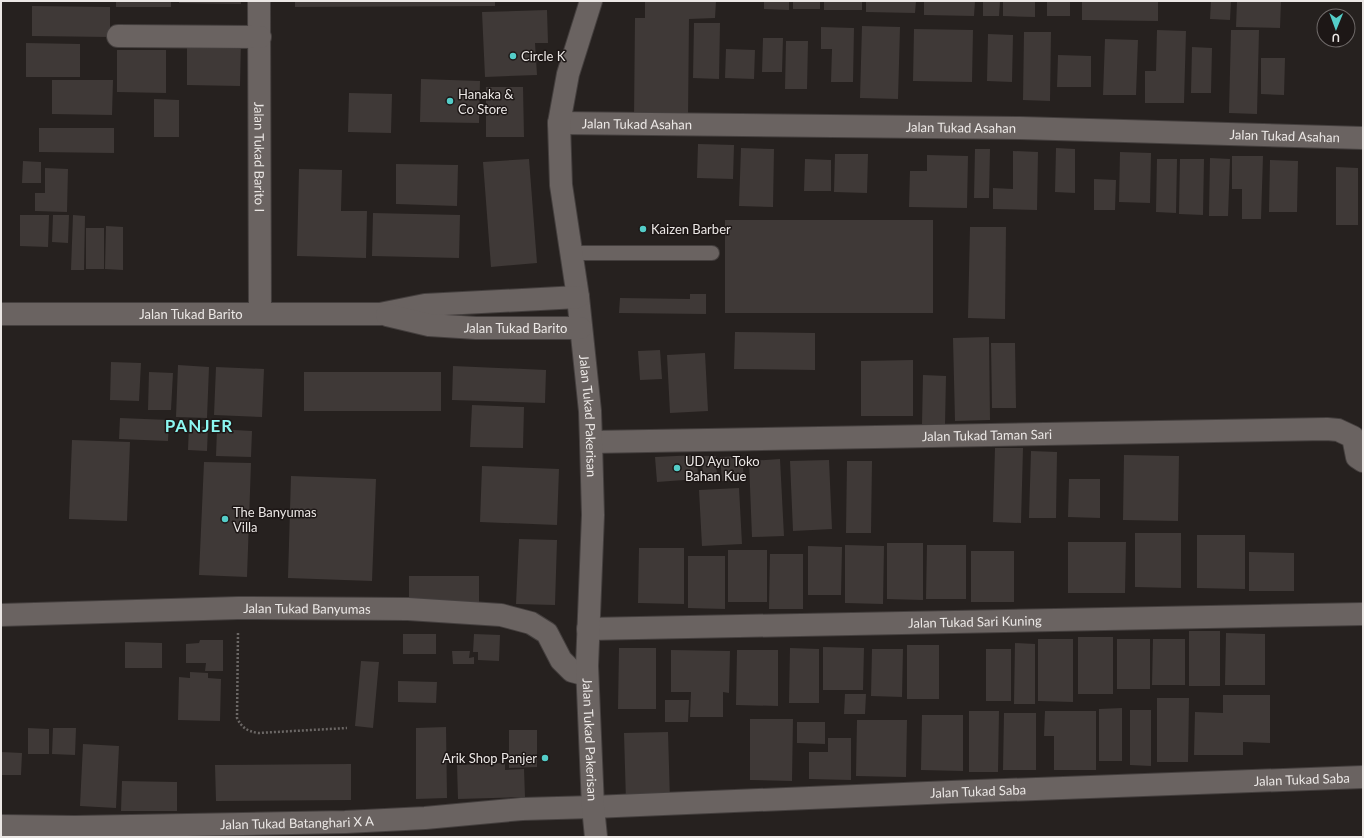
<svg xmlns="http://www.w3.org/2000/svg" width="1364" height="838" viewBox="0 0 1364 838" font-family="Lato,sans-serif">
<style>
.building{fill:#3f3937}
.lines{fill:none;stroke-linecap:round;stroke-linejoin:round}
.lane-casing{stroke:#443f3e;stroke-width:16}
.street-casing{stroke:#443f3e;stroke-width:24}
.secondary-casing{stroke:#443f3e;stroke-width:24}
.path{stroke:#6b6765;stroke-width:2.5;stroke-dasharray:2 2;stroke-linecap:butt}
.lane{stroke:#6a6361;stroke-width:14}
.street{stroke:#6a6361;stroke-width:22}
.secondary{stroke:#6a6361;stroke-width:22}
.poi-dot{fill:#54cdc8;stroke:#1d1716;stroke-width:1.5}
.labels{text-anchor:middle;stroke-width:3;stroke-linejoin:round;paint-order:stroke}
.poi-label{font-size:13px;fill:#ebe7e5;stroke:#1d1716;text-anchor:start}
.street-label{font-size:13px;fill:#ebe7e5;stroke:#1d1716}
.district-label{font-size:17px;font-weight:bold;letter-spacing:1px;fill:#8cf7f1;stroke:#1d1716}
</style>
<rect width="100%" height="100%" fill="#26211f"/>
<g class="building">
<rect x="116" y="1" width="55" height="6"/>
<path d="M179,1H241V4L179,3Z"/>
<path d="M295,1H495V6L295,7Z"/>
<path d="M645,1H716L715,18L689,19L688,118H634L635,18H645Z"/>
<path d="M764,1H789V10L764,9Z"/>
<rect x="793" y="1" width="27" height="8"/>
<rect x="824" y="1" width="38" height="9"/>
<path d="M866,1H916L915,13L866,12Z"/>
<path d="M924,1H975L974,16L924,15Z"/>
<path d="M983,1H1000L999,16H983Z"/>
<path d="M1003,1H1035V17L1003,16Z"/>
<rect x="1047" y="1" width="23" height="15"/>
<path d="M1082,1H1158V21L1082,20Z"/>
<path d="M1211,1H1231L1230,20L1210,19Z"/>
<path d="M1237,1H1281L1280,28L1236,27Z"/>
<path d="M32,6L110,7V37L32,36Z"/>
<path d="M547,10L548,43H535L537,75L485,77L482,12Z"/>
<path d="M694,23H720L719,79L693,78Z"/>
<path d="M862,26L900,27L898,99L860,98Z"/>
<path d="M821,27L854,28L853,82H831L832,49H821Z"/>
<path d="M914,29L973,30L972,82L913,81Z"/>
<path d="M1157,30L1186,31L1184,103H1145V71H1156Z"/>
<path d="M1231,30H1259L1257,114L1229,113Z"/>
<path d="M1024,32H1051L1050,101L1023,100Z"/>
<path d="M988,34L1013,35L1012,82L987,81Z"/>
<path d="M763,38H783L782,72H762Z"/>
<path d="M187,39L241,40L240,86L187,85Z"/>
<path d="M1105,39L1138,40L1136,95H1103Z"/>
<path d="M786,41H808L807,89H785Z"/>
<path d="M26,43L80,44V77H26Z"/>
<path d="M1192,47L1212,48L1211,93H1191Z"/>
<path d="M726,49L755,50L754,79L725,78Z"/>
<path d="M117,50H166V93L117,92Z"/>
<path d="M1058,55L1091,56V87H1057Z"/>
<path d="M1261,58H1285L1284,95L1261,94Z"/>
<path d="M421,79L480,81L479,123L420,122Z"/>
<path d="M52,80H113L112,115L52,114Z"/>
<path d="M486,87H523L524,137H486Z"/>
<path d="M349,93L392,94L391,133L348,132Z"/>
<path d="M154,99L179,100V137H154Z"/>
<path d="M39,128H114V153L39,152Z"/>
<path d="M698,144L734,145L733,179L697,178Z"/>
<path d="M741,148L774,149L773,207L739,206Z"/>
<path d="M1056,148L1075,149V193L1055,192Z"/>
<path d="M975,149H990L989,198H974Z"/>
<path d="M1013,151L1038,152L1037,210L993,209V188L1013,189Z"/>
<path d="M1120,152L1151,153L1150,203L1119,202Z"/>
<path d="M835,154H868L867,193L834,192Z"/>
<path d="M927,155L968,156L967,208L909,207L910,171H927Z"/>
<path d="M1232,156H1263L1261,219H1242V189H1232Z"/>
<path d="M1210,158L1230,159L1228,216H1209Z"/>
<path d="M529,159L537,263L491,267L483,162Z"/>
<path d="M805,159L831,160V191H804Z"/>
<path d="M1157,159H1177L1176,213L1156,212Z"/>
<path d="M1180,159H1204L1203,215L1179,214Z"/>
<path d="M1270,160L1298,161L1297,212H1269Z"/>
<path d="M23,161L41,162V183H22Z"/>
<path d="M396,164L458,165L457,206L396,204Z"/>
<path d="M1336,167L1358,168V225H1336Z"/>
<path d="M45,168L68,169L67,212L35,211V193H45Z"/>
<path d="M299,169L342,170L341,211H367L366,258L297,256Z"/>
<path d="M1094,179L1116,180L1115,210H1094Z"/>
<path d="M373,213L460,215L459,258L372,256Z"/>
<path d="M20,215H49L48,247L20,246Z"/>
<path d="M53,215H69L68,243L52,242Z"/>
<path d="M73,215L85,216L84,270H71Z"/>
<rect x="725" y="220" width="208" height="93"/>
<path d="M106,226L123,227V270L105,269Z"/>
<path d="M970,227H1006L1005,319L968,318Z"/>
<rect x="86" y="228" width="18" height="41"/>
<path d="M690,294H706V314L619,313L620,298L690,299Z"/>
<path d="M735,332L815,333V370L734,369Z"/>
<path d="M989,337L990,420L955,421L953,338Z"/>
<path d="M991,343H1015L1016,408H992Z"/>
<path d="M660,350L662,379L640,380L638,351Z"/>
<path d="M705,353L708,411L670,413L667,355Z"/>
<path d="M913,360V416H861V361Z"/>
<path d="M111,362L141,363L139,401L110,400Z"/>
<path d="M178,365L209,367L207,418L176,417Z"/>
<path d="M453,366L546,370L545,403L452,400Z"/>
<path d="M216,367L264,369L262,417L214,415Z"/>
<path d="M149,372L173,373L171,410H148Z"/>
<rect x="304" y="372" width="137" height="39"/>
<path d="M923,375L946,376L945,425L922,424Z"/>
<path d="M472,405L524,407L523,448L470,447Z"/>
<path d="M120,418L169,420L168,441L119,439Z"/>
<path d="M189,426L208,427L207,451L188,450Z"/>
<path d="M217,429L252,431L251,457L216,456Z"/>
<path d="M72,440L130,442L127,521L69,519Z"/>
<path d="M995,448H1023L1021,523L993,522Z"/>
<path d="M1031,451L1057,452L1056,518H1029Z"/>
<path d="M697,455L698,479L657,482L655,457Z"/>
<path d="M1124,455L1179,456L1178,521L1123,520Z"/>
<path d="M702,456H716L717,478L703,479Z"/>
<path d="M742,456L744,480L722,481L720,457Z"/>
<path d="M780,459L784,536L752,537L749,461Z"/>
<path d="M829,460L832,529L793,531L790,461Z"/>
<path d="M847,461H872L871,533H846Z"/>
<path d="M204,462L251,463L247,577L199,575Z"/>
<path d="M482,466L559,469L557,525L480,522Z"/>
<path d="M291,476L376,479L372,581L288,578Z"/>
<path d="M1069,479H1100V518L1068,517Z"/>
<path d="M739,488L742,544L702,546L699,490Z"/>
<path d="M1135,533H1181V588L1135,587Z"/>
<path d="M1197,535H1245V589L1197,588Z"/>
<path d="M519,539L557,540L555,605L516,604Z"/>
<path d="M1068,542H1126L1125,593H1068Z"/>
<path d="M887,543H923V600L887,599Z"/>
<path d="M845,545L884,546L883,604L845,603Z"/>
<path d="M927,545H966V599H926Z"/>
<path d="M808,546L842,547L841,595H808Z"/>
<path d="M639,548H684V604L638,603Z"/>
<rect x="728" y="550" width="39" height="52"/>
<rect x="971" y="551" width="43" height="51"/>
<path d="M1249,552L1294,553V591H1249Z"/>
<path d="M770,554H803V609H769Z"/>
<path d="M688,556H725V609L688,608Z"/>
<path d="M409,576H479V603L409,604Z"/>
<rect x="1189" y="631" width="31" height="55"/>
<path d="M1226,633L1265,634V685H1225Z"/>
<rect x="403" y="634" width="33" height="20"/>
<path d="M474,634L500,635L499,661L478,660V652H473Z"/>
<rect x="1078" y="637" width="35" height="57"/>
<path d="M1038,639H1073V702L1038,701Z"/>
<rect x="1117" y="639" width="33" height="50"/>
<path d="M1153,639H1185V685H1152Z"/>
<path d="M200,640H223V671H205L206,663H186V644L199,643Z"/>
<path d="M125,642L162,643V668H125Z"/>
<path d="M1015,643L1035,644V704H1014Z"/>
<rect x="907" y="645" width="32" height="54"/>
<path d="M823,647L864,648L863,690H823Z"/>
<path d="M619,648H656V709H618Z"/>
<path d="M790,648L819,649V703H789Z"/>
<path d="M872,649H903L902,697L871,696Z"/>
<rect x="986" y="649" width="25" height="52"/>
<path d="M671,650L730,651L729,693L723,692V717H690L691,692H671Z"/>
<path d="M737,650H778V706L736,705Z"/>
<path d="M452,651H470L469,658L474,657V664H453Z"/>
<path d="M361,661L379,662L373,728L355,726Z"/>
<path d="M190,672L208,673V678L221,679L220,721L178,720L179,677L190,678Z"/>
<path d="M398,681L437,682L436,703L398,702Z"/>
<path d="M845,694H866L865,714H844Z"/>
<path d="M1223,695H1270V743L1243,742V755H1194L1195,712L1223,713Z"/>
<path d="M1157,698H1189L1188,762H1157Z"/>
<path d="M665,700H689L688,722H665Z"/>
<path d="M1122,708V761H1099V709Z"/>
<path d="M1130,710H1151V766L1130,765Z"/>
<path d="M969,711H999L998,772H969Z"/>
<path d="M1045,711H1096V770H1054V736H1044Z"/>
<path d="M1004,713H1036V770H1003Z"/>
<path d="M922,715H963V771L921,770Z"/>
<path d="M750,719H793L792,781L750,780Z"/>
<path d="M857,720H907L906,777L856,776Z"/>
<path d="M797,722H825V744L797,743Z"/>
<path d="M446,727L447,798L416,799V728Z"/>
<path d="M28,728L49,729V754H28Z"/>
<path d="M53,728H76L75,755L52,754Z"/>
<path d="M509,730H537V767L509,768Z"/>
<path d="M668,732L670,801L626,802L624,733Z"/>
<path d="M828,738H851V780L809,779V752H828Z"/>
<path d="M83,744L119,746L116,808L80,806Z"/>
<path d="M1,752L22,753L21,775H1Z"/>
<path d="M505,763V770L524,769L525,797L458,799L457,765Z"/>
<path d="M351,764V800L216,801L215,765Z"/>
<path d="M122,781L177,782V811H121Z"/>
</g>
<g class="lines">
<g class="lane-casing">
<path id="lane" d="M572,253H712"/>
</g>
<g class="street-casing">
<g id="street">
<path id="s1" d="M259,1L260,314"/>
<path d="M118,36L260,37"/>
<path id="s2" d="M559,123L1020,128L1363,138"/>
<path id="s3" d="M591,442L1327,429L1338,430L1353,437L1357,457L1363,461"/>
<path id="s4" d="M1,615L238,608L408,609L501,615L531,623L547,633L561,660L572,671L587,675"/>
<path id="s5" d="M588,629L1363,614"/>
<path id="s6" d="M1,826L75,827L345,822L425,818L522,809L593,807L951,792L1363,777"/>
</g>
</g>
<g class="secondary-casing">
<g id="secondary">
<path id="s7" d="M591,1L568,74L559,123L561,185L578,297L590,411L591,442L593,515L587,666L593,807L596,837"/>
<path id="s8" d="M1,314H380L425,305L578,297"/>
<path id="s9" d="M387,315L429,325L476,328H580"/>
</g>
</g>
<path class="path" d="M238,633L237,718C242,728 247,731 258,733L347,728"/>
<use href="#lane" class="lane"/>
<use href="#street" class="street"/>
<use href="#secondary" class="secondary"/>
</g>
<g class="poi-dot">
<circle cx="513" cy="56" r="4"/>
<circle cx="450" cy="101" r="4"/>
<circle cx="643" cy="229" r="4"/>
<circle cx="677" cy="468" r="4"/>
<circle cx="225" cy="519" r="4"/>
<circle cx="545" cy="758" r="4"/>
</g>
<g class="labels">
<g class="poi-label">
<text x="521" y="61">Circle K</text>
<text x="458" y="99">Hanaka &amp;<tspan x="458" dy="15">Co Store</tspan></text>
<text x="651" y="234">Kaizen Barber</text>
<text x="685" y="466">UD Ayu Toko<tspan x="685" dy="15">Bahan Kue</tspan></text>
<text x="233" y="517">The Banyumas<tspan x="233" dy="15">Villa</tspan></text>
<text x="537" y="763" text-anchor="end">Arik Shop Panjer</text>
</g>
<g class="street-label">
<text dy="5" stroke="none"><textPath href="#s2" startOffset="78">Jalan Tukad Asahan</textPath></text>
<text dy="5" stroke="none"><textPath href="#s2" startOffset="402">Jalan Tukad Asahan</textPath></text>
<text dy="5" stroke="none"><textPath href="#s2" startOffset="726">Jalan Tukad Asahan</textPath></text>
<text dy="5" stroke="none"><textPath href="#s1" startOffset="156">Jalan Tukad Barito I</textPath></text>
<text dy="5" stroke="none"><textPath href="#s8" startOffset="190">Jalan Tukad Barito</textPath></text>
<text dy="5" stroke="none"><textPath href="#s9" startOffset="130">Jalan Tukad Barito</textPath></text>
<text dy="5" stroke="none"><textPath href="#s7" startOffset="421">Jalan Tukad Pakerisan</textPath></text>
<text dy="5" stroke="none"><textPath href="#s3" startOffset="396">Jalan Tukad Taman Sari</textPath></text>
<text dy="5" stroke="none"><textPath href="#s4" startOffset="306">Jalan Tukad Banyumas</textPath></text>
<text dy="5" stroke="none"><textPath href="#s5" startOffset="387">Jalan Tukad Sari Kuning</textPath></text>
<text dy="5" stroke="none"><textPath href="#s7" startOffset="745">Jalan Tukad Pakerisan</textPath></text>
<text dy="5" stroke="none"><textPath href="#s6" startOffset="1302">Jalan Tukad Saba</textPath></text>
<text dy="5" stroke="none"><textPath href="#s6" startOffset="978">Jalan Tukad Saba</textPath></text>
<text dy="5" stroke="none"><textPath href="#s6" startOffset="296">Jalan Tukad Batanghari X A</textPath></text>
</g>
<g class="district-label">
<text x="199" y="432">PANJER</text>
</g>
</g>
<rect width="1364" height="838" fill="none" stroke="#ebe7e5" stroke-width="4"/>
<g transform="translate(1336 28) rotate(181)"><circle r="19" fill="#1d1716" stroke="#6f6a69"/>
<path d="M0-3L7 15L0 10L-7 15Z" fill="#54cdc8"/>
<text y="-6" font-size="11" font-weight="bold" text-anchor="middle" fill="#ebe7e5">U</text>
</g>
</svg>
